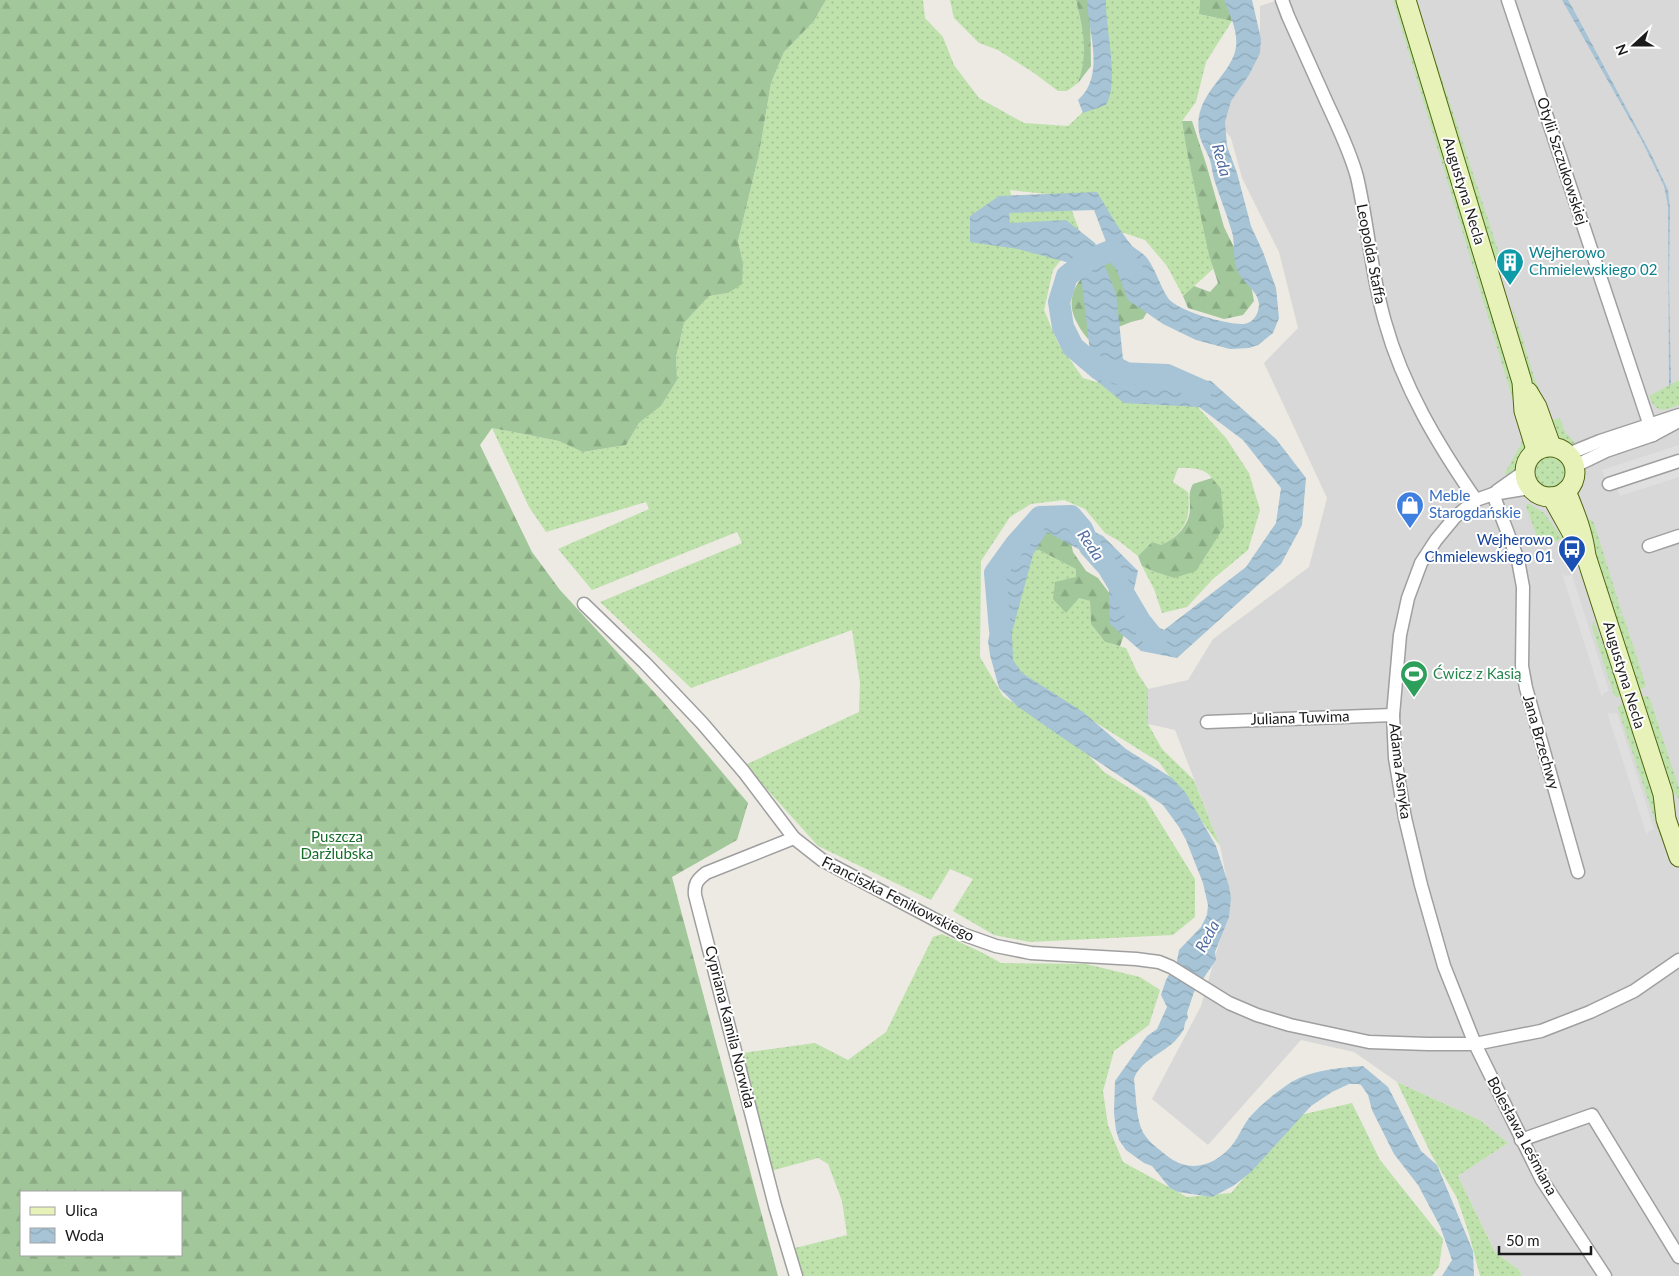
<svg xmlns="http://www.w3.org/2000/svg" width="1679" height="1276" viewBox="0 0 1679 1276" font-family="Lato,sans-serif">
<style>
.residential{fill:#d9d8d8}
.grass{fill:url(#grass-dots)}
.forest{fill:url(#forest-firs);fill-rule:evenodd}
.parking{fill:#dfdfdf}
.water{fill:url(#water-waves)}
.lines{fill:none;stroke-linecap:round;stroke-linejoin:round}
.river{stroke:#a6c4d6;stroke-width:22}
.street-casing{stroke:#9f9f9f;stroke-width:15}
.secondary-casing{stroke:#50660f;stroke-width:21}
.street{stroke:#fff;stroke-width:12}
.secondary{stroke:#e7f2b9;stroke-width:19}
.labels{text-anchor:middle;stroke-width:4;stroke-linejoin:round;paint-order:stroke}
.street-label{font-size:15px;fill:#1b1b1b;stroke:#fff}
.culture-label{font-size:15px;fill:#0d838f;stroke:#fff;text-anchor:start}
.shop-label{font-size:15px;fill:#366cbe;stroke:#fff;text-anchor:start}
.transit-label{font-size:15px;fill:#164399;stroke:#fff;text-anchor:end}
.leisure-label{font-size:15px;fill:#27864d;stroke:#fff;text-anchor:start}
.park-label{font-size:15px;fill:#156d29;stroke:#fff}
.water-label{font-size:16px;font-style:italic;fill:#526ea1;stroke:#fff}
</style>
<defs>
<pattern id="grass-dots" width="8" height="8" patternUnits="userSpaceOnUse" patternTransform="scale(1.25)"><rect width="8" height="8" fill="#bfe2ac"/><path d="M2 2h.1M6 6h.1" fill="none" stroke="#a4c193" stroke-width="1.8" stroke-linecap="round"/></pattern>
<pattern id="forest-firs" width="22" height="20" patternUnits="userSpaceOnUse" patternTransform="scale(1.25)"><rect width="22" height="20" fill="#a1c79a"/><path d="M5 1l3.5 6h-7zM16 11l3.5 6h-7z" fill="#8aaa84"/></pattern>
<pattern id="water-waves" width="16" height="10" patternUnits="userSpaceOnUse" patternTransform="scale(1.25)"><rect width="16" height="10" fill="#a6c4d6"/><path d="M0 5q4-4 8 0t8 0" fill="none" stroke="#8ea8b7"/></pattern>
</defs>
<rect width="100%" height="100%" fill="#eceae2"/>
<path class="residential" d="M1278,0H1679V1276H1522L1519,1270L1495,1252L1458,1176L1508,1143L1480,1120L1397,1082L1354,1052L1301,1040L1208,1145L1152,1099L1201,1006L1224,926L1230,896L1220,846L1175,730L1148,724V689L1188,680L1213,639L1309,567L1327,498L1264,363L1298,328L1279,252L1242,178L1231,138L1219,124L1260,36V6Z"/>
<g class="grass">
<path d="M826,0H923L925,18L943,37L954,65L979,98L1024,123L1068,126L1097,99L1103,0H1200L1199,14L1232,21L1206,62L1196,102L1182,121L1186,147L1213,269L1183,296L1167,266L1145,240L1118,231L1096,199L1010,190L1013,203L1072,211L1081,235L1053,270L1044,310L1058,343L1083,378L1117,388L1196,405L1226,438L1249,473L1260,510L1248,550L1213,579L1187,607L1162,613L1154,589L1142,566L1155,572L1174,578L1212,478C1204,467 1190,468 1178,468L1173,482L1188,492C1191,520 1185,532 1161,546L1152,542L1138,556L1119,541L1105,533L1085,509L1064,500L1031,504L1010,517L981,561L980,657L1003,696L1082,748L1104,772L1145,798L1195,879V917L1173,935L1030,942L994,935L953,911L973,879L950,869L931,900L818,846L745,765L859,712L860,683L852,630L691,688L600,602L742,543L737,532L592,590L558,549L649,509L646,502L546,532L529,507L492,428L559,441L584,452L626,445L639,423L661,406L677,380L676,357L684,323L709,296L728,293L743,263L738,241L759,154L771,83L784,52L813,22Z"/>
<path d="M950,0H1076L1084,37V66L1078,83L1067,91H1058L1034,73L998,50L979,43L954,18Z"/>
<path d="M1393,0H1399L1512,375L1518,417Z"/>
<path d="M1414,0H1416L1503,265L1501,268L1491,251Z"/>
<path d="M1512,305L1534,377L1548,410C1527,377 1519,343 1512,305Z"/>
<path d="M1679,380V405C1664,411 1656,414 1649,396Z"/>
<path d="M1560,418L1565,432L1576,444C1560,445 1554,434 1547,422Z"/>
<path d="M1522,437L1527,451L1517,469L1507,477L1505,473L1521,444Z"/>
<circle cx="1550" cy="473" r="16"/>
<path d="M1527,504H1529L1544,513L1563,539L1540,546L1526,506Z"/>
<path d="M1590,519L1594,523L1622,613L1619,614L1620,616L1623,615L1646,685L1645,687L1639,690L1584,521Z"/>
<path d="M1039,550L1077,569L1076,577L1079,598L1090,601L1091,624L1105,642L1126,648L1137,672L1148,689V724L1162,749L1194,780L1220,846L1159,762L1024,678L1003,654L1026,552Z"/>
<path d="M1594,621L1601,640L1610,658L1621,696L1616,697L1614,695L1592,627Z"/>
<path d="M1647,696L1650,699L1679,788V799L1669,786L1641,697Z"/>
<path d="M1623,704L1636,737L1664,826L1663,836H1660L1618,709L1619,706Z"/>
<path d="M942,934L983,953L1001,963L1086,964L1140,977L1160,990L1149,1025L1114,1051L1103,1091L1108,1125L1123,1162L1187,1197L1231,1193L1296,1116L1352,1103L1380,1160L1443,1239L1439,1267L1432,1276H798L791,1249L847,1235L842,1201L828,1164L818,1158L771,1171L742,1053L815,1043L848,1060L886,1032L933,937Z"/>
<path d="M1397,1082L1480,1120L1508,1143L1458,1176L1495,1252L1519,1270L1522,1276H1480L1469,1234L1457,1198L1431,1154Z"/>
</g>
<g class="forest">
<path d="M0,0H826L813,22L784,52L771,83L759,154L738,241L743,263L742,284L728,293L709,296L684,323L676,357L677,380L661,406L639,423L626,445L583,452L559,441L492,428L480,445L532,552L560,590L663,702L748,803L737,840L672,877L778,1276H0ZM21,1192H181V1255H21Z"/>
<path d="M1076,0H1089L1090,5L1091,66L1078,83C1089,52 1083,31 1076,0Z"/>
<path d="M1200,0H1227L1232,21L1199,14Z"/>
<path d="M1182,121H1192L1207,167L1224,227L1250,280L1254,301L1243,315L1224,319L1188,308L1183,296L1194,286L1210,292L1218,283L1209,255L1186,147Z"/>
<path d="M1126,258L1153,302L1143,319L1131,322L1088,339C1073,320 1064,302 1080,280C1082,276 1085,270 1089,267C1096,260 1116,259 1126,258Z"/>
<path d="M1212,478L1221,489L1224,527L1196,571L1174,578L1155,572L1142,566L1138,556L1152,542L1161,545C1176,539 1190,525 1190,508C1190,498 1188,493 1193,484Z"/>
<path d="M1056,528L1070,538L1073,552L1086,571L1098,578L1113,598L1125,632L1120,646L1105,642L1091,624L1090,601L1079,598L1066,613L1053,599L1055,582L1076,577V569L1039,550L1026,552L1040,533Z"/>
</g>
<g class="parking">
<path d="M1679,445V477L1620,496L1616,486L1609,489L1602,470Z"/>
<path d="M1562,574L1566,576L1572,575L1609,691L1604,693L1602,698Z"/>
<path d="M1607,712L1611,714L1617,713L1654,829L1648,832L1647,836Z"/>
</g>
<g class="water">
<path d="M1087,0H1106C1105,28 1120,82 1106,105L1083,113L1078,100C1106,76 1088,32 1087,0Z"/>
<path d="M1224,0H1252L1261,39L1260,53L1249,75L1231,101L1225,122L1227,146L1237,173L1251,226L1263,252L1276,288L1279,318L1273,333L1258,345L1249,348L1230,349L1196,340L1163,324L1128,300L1094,210L1009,213L1010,223L1066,220L1095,243L1116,293L1123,359L1153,375L1211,381L1276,439L1306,478L1302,525L1281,564L1177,658L1141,651L1110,624L1108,565L1047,532L1033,555L1012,632L1013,660L1022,673L1083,712L1126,749L1172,778L1185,792L1216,846L1229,886L1231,898L1229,917L1215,952L1216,960L1194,992L1187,1013L1188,1018C1184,1023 1185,1024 1184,1029C1182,1033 1177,1039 1174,1042C1161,1054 1139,1062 1134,1079C1136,1095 1136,1114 1141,1128C1145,1140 1161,1151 1170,1158C1193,1174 1217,1164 1233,1144C1239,1136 1243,1126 1249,1118C1259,1106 1274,1094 1287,1085C1309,1070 1337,1068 1363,1066L1388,1087L1421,1151L1437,1165L1473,1251L1474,1276H1442L1452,1260L1440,1226L1418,1185L1394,1154L1372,1110L1368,1095L1361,1085L1358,1084H1349L1332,1092L1311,1106L1251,1172L1233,1186L1212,1197L1178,1192L1170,1188L1152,1166L1144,1163L1126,1150L1119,1140L1116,1130L1114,1113L1115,1081L1147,1036L1157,1029L1167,1007L1161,995L1166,980L1177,961L1179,950L1201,927L1207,915L1208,905L1203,883L1186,840L1179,827L1163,805L1057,734L1017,706L999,688L990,655L988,641L1001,583L1022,525L1052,511L1103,536L1138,571L1129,612L1164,630L1246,567L1276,523L1281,488L1243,440L1199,407L1124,403L1093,378L1082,283L1070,263L1018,249L970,242V216L999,196L1097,192C1108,210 1119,230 1132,246C1137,250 1143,253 1147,258C1156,270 1160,286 1168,298C1177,311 1225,324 1242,324C1253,324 1259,314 1259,304C1258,290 1243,284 1237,270C1232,257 1236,242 1231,229C1226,212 1219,195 1214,179C1212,172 1212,166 1210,160C1207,151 1200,142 1199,132C1193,94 1232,76 1236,47C1238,31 1230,15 1224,0Z"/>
<path d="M1562,0H1568L1571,5L1651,154L1668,190L1670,208L1669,282L1671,383L1669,391L1668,206L1664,186L1642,141Z"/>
</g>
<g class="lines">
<g class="river">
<path d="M1132,269L1113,250L1088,260L1067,276L1059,302L1063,327L1073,347L1099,369L1118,373L1167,375L1201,390"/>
<path d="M1000,630L995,573L1016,544L1040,517L1071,516L1082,529L1090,547L1108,567L1140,621L1156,641"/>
</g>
<g class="street-casing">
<g id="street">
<path d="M1282,0L1288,16C1301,45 1314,74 1327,103C1338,127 1350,151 1357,177C1368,224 1371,274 1385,322C1403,387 1438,445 1476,500"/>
<path d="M1508,0L1653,435"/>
<path d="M1568,454L1600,441L1679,415"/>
<path d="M1575,466L1606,451L1653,435L1679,421"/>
<path d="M1609,484L1679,461"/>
<path d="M1530,488L1493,494L1476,500L1455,517L1436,540L1421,563L1408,598L1400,635L1393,715L1395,758L1405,818L1421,885L1444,966L1475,1044L1542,1180L1605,1276"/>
<path d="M1497,491L1524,472"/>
<path d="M1493,494L1518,560L1523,587L1522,666L1526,688L1578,872"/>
<path d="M1649,546L1679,536"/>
<path d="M584,604L645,663L702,723L744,772L794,838L822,860L962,934L996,946L1031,953L1136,959L1159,962L1171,967L1229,1003L1257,1015L1290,1025L1369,1042L1428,1044H1475L1541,1031L1590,1012L1634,991L1679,960"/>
<path d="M1207,722L1393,715"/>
<path d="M794,838L706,873C697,880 694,884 695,895L775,1206L796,1276"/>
<path d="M1521,1140L1592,1115L1679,1257"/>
</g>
</g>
<g class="secondary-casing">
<g id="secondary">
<path d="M1406,0L1522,382L1524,411L1536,450"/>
<path d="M1528,392L1537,407L1551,446"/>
<circle cx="1550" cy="472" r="25"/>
<path d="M1566,491C1575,513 1583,532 1586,556L1663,794L1666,819L1679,857"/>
<path d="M1552,497L1576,540"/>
</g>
</g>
<use href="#street" class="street"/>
<use href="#secondary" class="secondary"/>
</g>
<defs>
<g id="building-pin" transform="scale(1.4375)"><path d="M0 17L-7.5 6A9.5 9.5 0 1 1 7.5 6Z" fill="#0f9aa8" stroke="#fff"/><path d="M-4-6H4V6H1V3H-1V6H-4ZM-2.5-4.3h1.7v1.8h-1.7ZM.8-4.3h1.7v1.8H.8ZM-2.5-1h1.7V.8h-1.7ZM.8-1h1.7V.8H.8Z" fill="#fff"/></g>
<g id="shop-pin" transform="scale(1.4375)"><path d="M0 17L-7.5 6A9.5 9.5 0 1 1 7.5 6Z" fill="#3f7fe0" stroke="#fff"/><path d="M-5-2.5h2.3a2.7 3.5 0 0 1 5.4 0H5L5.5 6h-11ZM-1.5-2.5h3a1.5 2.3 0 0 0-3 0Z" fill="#fff"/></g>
<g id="bus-pin" transform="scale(1.4375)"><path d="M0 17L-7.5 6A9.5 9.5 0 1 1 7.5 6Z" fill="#1a4fb4" stroke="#fff"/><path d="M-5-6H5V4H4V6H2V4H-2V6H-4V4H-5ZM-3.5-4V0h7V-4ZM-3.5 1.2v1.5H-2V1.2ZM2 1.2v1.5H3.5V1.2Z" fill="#fff"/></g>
<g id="stadium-pin" transform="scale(1.4375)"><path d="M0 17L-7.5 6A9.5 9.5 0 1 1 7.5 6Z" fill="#2e9e5b" stroke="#fff"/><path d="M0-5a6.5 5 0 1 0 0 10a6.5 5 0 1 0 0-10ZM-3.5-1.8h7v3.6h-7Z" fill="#fff"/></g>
</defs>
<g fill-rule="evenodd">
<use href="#building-pin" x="1510" y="262"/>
<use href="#shop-pin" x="1410" y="505"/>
<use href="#bus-pin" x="1572" y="549"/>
<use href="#stadium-pin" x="1414" y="674"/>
</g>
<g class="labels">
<g class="street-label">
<text transform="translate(1562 161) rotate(72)" y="5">Otylii Szczukowskiej</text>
<text transform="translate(1464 191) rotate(73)" y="5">Augustyna Necla</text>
<text transform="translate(1371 254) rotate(79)" y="5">Leopolda Staffa</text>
<text transform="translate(1624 675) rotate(73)" y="5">Augustyna Necla</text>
<text transform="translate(1300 718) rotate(-2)" y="5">Juliana Tuwima</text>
<text transform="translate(1541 742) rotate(74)" y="5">Jana Brzechwy</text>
<text transform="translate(1400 771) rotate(83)" y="5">Adama Asnyka</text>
<text transform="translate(898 899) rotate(27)" y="5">Franciszka Fenikowskiego</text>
<text transform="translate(730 1027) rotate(76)" y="5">Cypriana Kamila Norwida</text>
<text transform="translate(1522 1136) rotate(62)" y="5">Bolesława Leśmiana</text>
</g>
<g class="culture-label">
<text x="1529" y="258">Wejherowo<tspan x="1529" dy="17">Chmielewskiego 02</tspan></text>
</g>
<g class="shop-label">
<text x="1429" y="501">Meble<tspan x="1429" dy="17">Starogdańskie</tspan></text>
</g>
<g class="transit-label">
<text x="1553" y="545">Wejherowo<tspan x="1553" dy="17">Chmielewskiego 01</tspan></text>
</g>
<g class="leisure-label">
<text x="1433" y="679">Ćwicz z Kasią</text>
</g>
<g class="park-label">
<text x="337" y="842">Puszcza<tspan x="337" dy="17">Darżlubska</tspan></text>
</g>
<g class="water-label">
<text transform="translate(1222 160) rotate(74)" y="6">Reda</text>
<text transform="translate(1091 545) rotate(56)" y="6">Reda</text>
<text transform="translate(1207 936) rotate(-62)" y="6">Reda</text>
</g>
</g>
<rect x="20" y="1191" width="162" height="65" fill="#ffffff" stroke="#a4a4a4"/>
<rect x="30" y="1207" width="25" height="8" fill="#e7f2b9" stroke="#a4a4a4"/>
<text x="65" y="1216" font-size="15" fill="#1b1b1b">Ulica</text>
<rect x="30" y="1228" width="25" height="15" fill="url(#water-waves)" stroke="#a4a4a4"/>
<text x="65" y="1241" font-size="15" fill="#1b1b1b">Woda</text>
<g transform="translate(1634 45) rotate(249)" stroke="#ffffff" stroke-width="4" paint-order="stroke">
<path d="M0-4L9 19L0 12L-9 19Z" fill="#1b1b1b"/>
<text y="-8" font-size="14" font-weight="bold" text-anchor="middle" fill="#1b1b1b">N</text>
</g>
<path d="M1499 1246v8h92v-8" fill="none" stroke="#1b1b1b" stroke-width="2.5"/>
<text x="1506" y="1246" font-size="15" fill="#1b1b1b" stroke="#ffffff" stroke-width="4" paint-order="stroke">50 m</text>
</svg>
